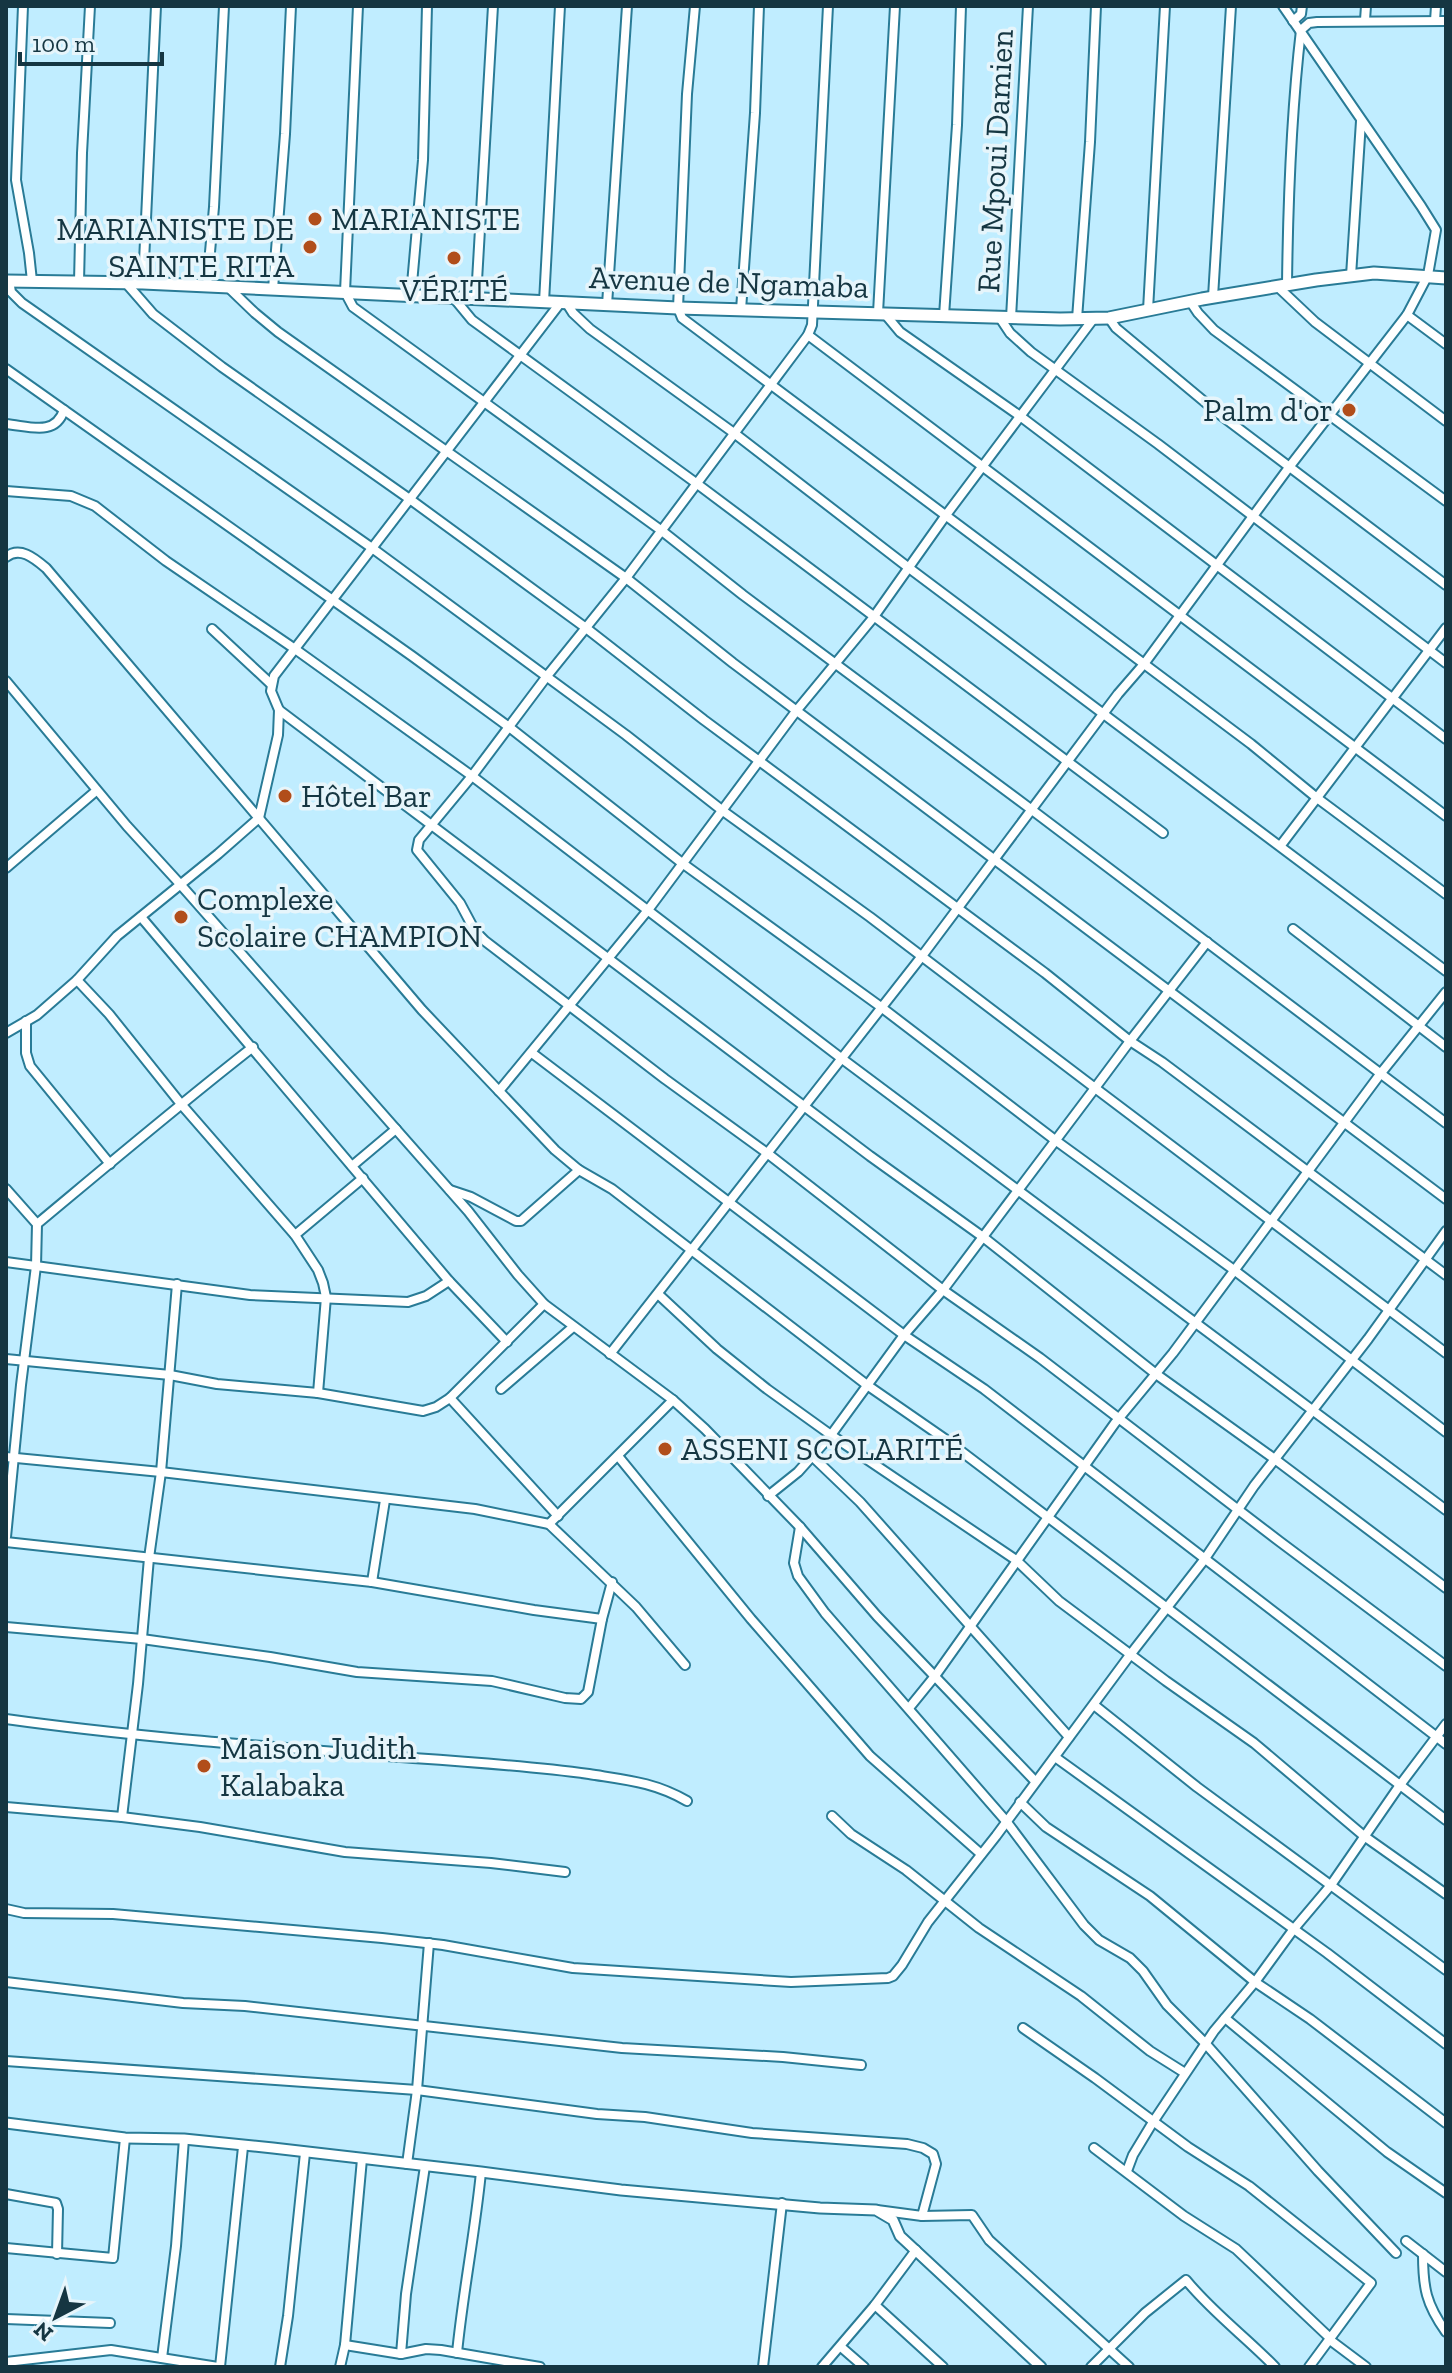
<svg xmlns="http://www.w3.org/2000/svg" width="1452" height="2373" viewBox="0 0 1452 2373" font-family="'Zilla Slab',serif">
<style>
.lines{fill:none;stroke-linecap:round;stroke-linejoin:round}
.minor-casing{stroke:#297b96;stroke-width:12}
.tertiary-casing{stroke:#297b96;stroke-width:13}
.secondary-casing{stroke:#297b96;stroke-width:15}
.minor{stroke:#fff;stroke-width:8}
.tertiary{stroke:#fff;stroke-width:9}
.secondary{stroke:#fff;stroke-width:11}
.poi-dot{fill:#b14d1a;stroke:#e6f5fb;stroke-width:3}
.labels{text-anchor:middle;stroke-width:7;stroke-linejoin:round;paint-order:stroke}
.street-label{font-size:32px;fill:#153642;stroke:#e6f5fb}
.poi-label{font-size:32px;fill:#153642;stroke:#e6f5fb;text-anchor:start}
</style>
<rect width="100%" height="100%" fill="#c0edff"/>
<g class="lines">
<g class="minor-casing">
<g id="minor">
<path d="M23,6L16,180L29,253L32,281"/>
<path d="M358,6L345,292L353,307L662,531L743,595L1032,810L1446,1123"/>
<path d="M695,6L687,94L678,308L682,318L1251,744L1317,798L1446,894"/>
<path d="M828,6L812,325L808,335L626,578L547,676L472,776L419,840L417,850L460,903L475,931L485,941L665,1079L767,1153L943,1290L1040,1358L1279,1541L1446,1666"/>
<path d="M1365,20L1366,6"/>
<path d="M1293,21L1301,14L1302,6"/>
<path d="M1435,21L1436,6"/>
<path d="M1351,276L1361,121"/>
<path d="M9,281L11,292L22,303L372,548L626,735L723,811L870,917L1095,1088L1130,1041L1162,1062L1446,1275"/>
<path d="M79,282L82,153L90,6"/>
<path d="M126,283L153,314L222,367L411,500L586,628L704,720L1045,973L1130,1041L1207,942"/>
<path d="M143,283L156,6"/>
<path d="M1287,285C1288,200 1291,115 1301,30L1309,23L1317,22L1446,21"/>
<path d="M207,286L214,207L224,6"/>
<path d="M228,287L255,313L278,332L626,578L733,663L1446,1199"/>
<path d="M1278,287L1315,322L1446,421"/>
<path d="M273,289L285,134L291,6"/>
<path d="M411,295L423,160L427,6"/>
<path d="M453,297L472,320L696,483L1163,833"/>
<path d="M1213,297L1231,6"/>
<path d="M476,298L493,6"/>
<path d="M1190,301L1198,313L1214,330L1446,501"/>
<path d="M544,302L560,6"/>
<path d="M561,302L274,676L271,691L279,710L870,1156L983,1237L1156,1374L1276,1460L1446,1588"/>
<path d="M566,302L573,313L590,329L734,433L909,568L1446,971"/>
<path d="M607,305L627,6"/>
<path d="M741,310L755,113L759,6"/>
<path d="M1148,310L1165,6"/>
<path d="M878,313L895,6"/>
<path d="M885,314L900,332L1020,416L1446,739"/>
<path d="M1407,315L1446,344"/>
<path d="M944,316L957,125L961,6"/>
<path d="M1000,318L1010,333L1031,352L1158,444L1446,663"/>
<path d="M1011,318L1028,6"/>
<path d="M1109,318L1116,328L1218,413L1446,585"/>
<path d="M1077,319L1090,142L1096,6"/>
<path d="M808,335L1446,816"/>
<path d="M6,369L412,656L509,727L682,863L881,1007L1055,1140L1234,1270L1446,1432"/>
<path d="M6,424C29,426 55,437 64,410"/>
<path d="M6,491L71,496L95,506L166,561L295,649L472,776L841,1058L1446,1510"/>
<path d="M6,557C20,546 34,558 46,568L422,1010L555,1150L579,1170L612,1189L867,1385L945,1439L1446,1820"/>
<path d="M212,629L271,684"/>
<path d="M6,681L127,826L180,884L468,1211L518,1275L544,1304L673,1400L705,1429L800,1527L877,1616L1035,1781"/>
<path d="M1281,845L1446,628"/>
<path d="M6,868L96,791"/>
<path d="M141,917L449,1281L507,1342"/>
<path d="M1293,929L1446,1047"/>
<path d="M77,980L109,1014L181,1104L295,1235L318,1270L323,1283L326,1297L318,1393"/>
<path d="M26,1021V1053L30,1066L110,1164"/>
<path d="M6,1033L37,1015L77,980L117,936L218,854L259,818L278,735L279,710"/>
<path d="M532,1053L904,1335L984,1389L1446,1744"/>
<path d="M499,1091L648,910L797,710L873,618L946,515L1094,318"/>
<path d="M352,1166L396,1129"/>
<path d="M6,1189L37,1224L36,1266L21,1385L6,1537"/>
<path d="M450,1190L471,1197L516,1221H521L579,1170"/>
<path d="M37,1224C109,1164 180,1104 253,1047"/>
<path d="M295,1235L363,1178"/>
<path d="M6,1262L250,1295L408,1302L426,1296L449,1281"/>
<path d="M658,1294L717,1349L767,1389L831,1435L1016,1560L1059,1601L1166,1681L1254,1743L1364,1836L1446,1894"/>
<path d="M610,1354L922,956L1118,694L1144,664L1290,466L1407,315L1428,275L1436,230L1421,206L1283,6"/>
<path d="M6,1359L170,1375L217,1384L318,1393L423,1411L436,1407L450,1398L544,1304"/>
<path d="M501,1389L573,1327"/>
<path d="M450,1398L558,1516"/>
<path d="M618,1456L751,1619L870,1756L981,1854"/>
<path d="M6,1457L161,1472L475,1509L549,1524L673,1400"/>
<path d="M813,1457L860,1502L1069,1737"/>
<path d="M768,1496L798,1472L831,1435L904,1335L943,1290L1095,1088L1446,1353"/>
<path d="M549,1524L636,1607L685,1665"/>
<path d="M800,1527L794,1563L798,1576L825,1613L1006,1821L1084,1925L1099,1940L1130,1958L1143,1971L1167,2005L1205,2043L1318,2171L1396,2253"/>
<path d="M6,1542L372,1582L534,1610L602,1619L612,1582"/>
<path d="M372,1582L385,1500"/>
<path d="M6,1627L142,1639L270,1657L357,1672L492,1681L565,1698L581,1699L588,1692L602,1619"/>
<path d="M1094,1705L1197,1787L1446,1970"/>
<path d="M909,1708L935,1676L1115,1423L1173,1353L1381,1073L1446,992"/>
<path d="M6,1719C141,1738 277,1747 413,1758C472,1762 530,1766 589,1774C626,1780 654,1782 687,1801"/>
<path d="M1055,1757L1327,1953L1446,2044"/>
<path d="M1020,1802L1046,1827L1150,1896L1255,1982L1310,2019L1446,2123"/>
<path d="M6,1807L122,1817L200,1827L345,1852L491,1863L565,1872"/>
<path d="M832,1816L851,1834L906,1870L979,1928L1081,1996L1150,2051L1185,2073"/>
<path d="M122,1817L138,1684L149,1558L161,1472L177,1284"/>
<path d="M6,1909L24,1913L113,1914L382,1938L443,1945L573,1968L791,1982L888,1978L893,1976L902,1965L928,1922L996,1836L1130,1655L1204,1560L1254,1486L1368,1339L1446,1231"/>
<path d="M6,1982L183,2003L245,2006L622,2048L783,2057L861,2065"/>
<path d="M1225,2018L1387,2152L1446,2193"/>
<path d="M1023,2028L1095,2078L1188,2147L1249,2186L1371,2283L1309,2367"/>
<path d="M6,2061L417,2090L597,2114L645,2117L752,2133L907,2144L923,2148L933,2154L936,2164L922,2216"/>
<path d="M1094,2148L1184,2216L1236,2249L1330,2338"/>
<path d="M407,2164L417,2090L429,1943"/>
<path d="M1127,2171L1133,2155L1153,2122L1214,2031L1255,1982L1293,1930L1331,1885L1400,1785L1446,1724"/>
<path d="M6,2194L56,2203L58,2209L57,2254"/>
<path d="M877,2210L922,2216L972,2215L989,2240L1129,2367"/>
<path d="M1406,2241L1446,2272"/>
<path d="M6,2248L113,2258L125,2138"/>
<path d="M1423,2254C1423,2288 1426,2304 1446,2332"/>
<path d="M875,2305L943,2367"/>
<path d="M6,2319L110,2323"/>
<path d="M1330,2340L1366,2367"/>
<path d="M345,2345L401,2354L426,2349L441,2350L540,2367"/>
<path d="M841,2347L864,2367"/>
<path d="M457,2353C463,2292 475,2233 481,2172"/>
<path d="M401,2354L406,2294L425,2166"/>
<path d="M162,2358L176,2246L184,2139"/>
<path d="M6,2362L111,2350L218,2367"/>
<path d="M220,2367L243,2147"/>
<path d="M280,2367L288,2316L305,2153"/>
<path d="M340,2367L345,2345L362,2159"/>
<path d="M763,2367L782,2203"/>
<path d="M822,2367L875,2305L916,2250"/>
<path d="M1091,2367L1145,2313L1186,2280C1213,2313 1246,2337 1275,2367"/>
</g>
</g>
<g class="tertiary-casing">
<path id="tertiary" d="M6,2123L125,2138L184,2139L273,2148L481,2172L621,2190L820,2208L876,2210L893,2220L900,2236L1041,2367"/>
</g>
<g class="secondary-casing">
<path id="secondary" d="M6,281L143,283L678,308L1060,319L1109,318L1202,299L1316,280L1374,273L1446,278"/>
</g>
<use href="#minor" class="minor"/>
<use href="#tertiary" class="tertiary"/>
<use href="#secondary" class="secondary"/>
</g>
<g class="poi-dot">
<circle cx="315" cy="219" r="8"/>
<circle cx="310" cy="247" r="8"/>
<circle cx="454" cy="258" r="8"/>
<circle cx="1349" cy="410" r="8"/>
<circle cx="285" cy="796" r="8"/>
<circle cx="181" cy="917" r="8"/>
<circle cx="665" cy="1449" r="8"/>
<circle cx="204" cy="1766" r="8"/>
</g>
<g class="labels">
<g class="street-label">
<text transform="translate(995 161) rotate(-87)" y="11">Rue Mpoui Damien</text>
<text transform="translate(729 282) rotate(2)" y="11">Avenue de Ngamaba</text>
</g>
<g class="poi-label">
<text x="331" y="230">MARIANISTE</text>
<text x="294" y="240" text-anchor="end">MARIANISTE DE<tspan x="294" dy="37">SAINTE RITA</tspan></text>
<text x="454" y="301" text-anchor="middle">VÉRITÉ</text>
<text x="1333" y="421" text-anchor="end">Palm d'or</text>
<text x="301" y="807">Hôtel Bar</text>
<text x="197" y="910">Complexe<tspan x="197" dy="37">Scolaire CHAMPION</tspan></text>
<text x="681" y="1460">ASSENI SCOLARITÉ</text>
<text x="220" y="1759">Maison Judith<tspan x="220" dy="37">Kalabaka</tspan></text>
</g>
</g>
<rect width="1452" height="2373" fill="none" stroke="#153642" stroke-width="16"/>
<g transform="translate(56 2317) rotate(221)" stroke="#e6f5fb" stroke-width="6" paint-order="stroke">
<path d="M0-6L14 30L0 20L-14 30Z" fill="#153642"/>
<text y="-12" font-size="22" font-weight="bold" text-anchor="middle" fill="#153642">N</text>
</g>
<path d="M20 52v12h142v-12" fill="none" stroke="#153642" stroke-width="4"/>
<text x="32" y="52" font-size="24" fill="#153642" stroke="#e6f5fb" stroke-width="6" paint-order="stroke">100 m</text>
</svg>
